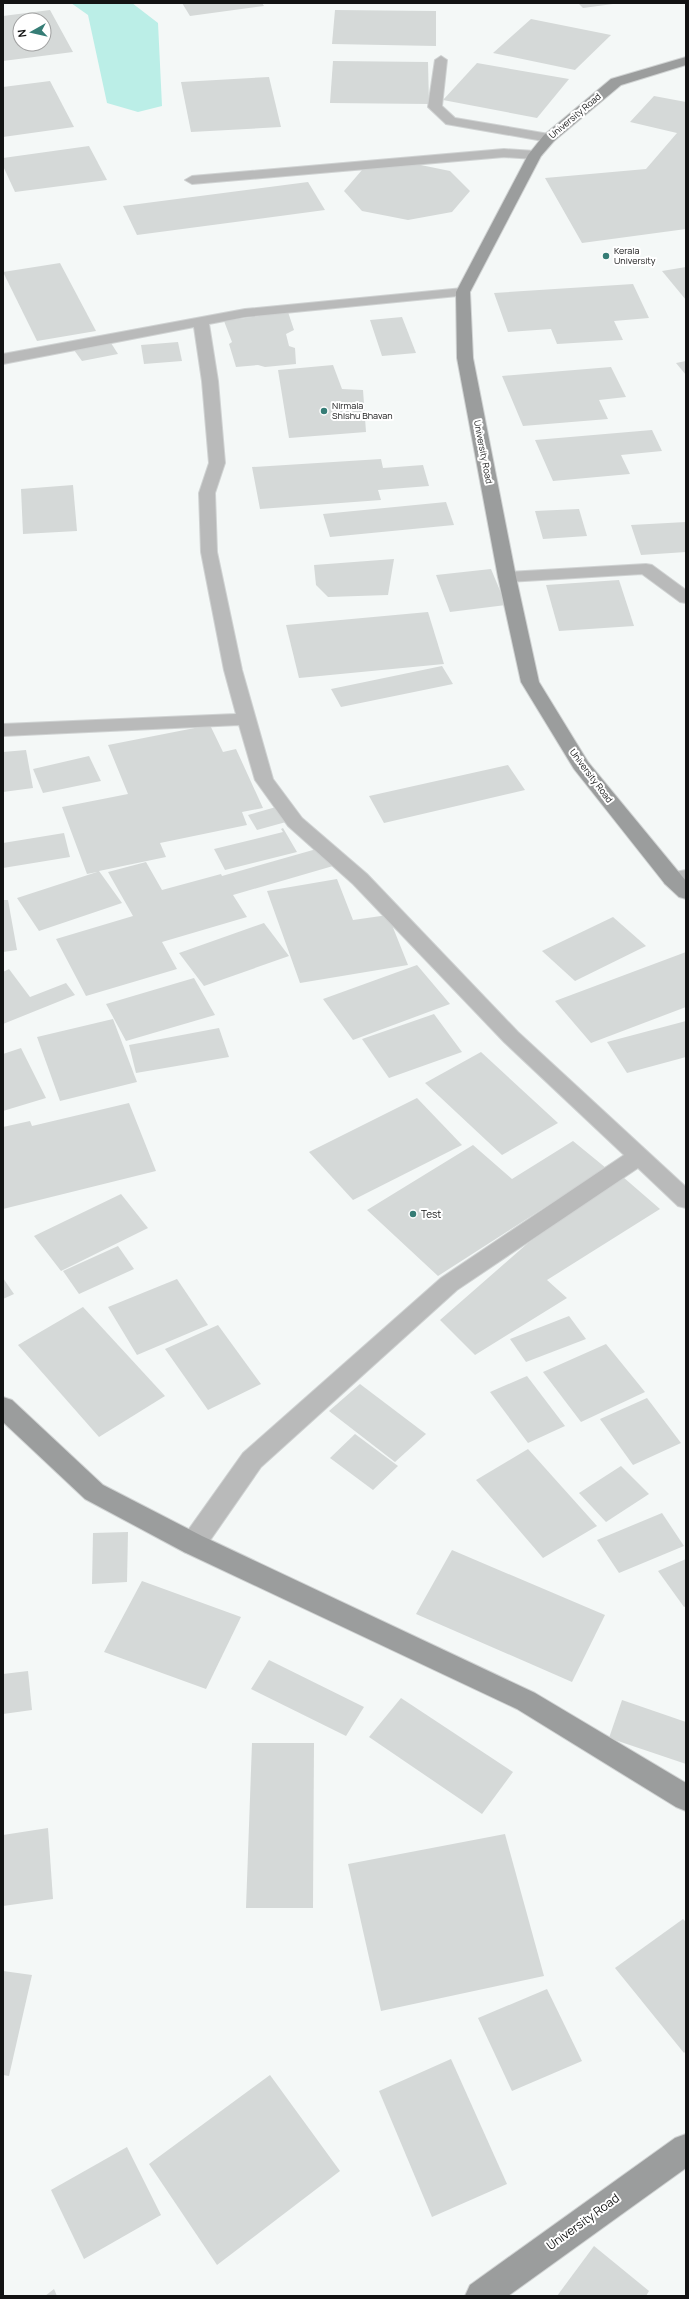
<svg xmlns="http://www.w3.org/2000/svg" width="689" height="2299" viewBox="0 0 689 2299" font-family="Manrope,sans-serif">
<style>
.green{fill:#bbeee7}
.building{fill:#d5d9d8;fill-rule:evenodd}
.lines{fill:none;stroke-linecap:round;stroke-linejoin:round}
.lane-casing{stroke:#d0d3d3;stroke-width:2}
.street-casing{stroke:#d0d3d3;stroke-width:2}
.secondary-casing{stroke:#d0d3d3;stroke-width:2}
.lane{fill:#b9baba;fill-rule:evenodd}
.street{fill:#b9baba;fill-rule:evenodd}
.secondary{fill:#9b9d9d;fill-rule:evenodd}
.poi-dot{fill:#367d76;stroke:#fff;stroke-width:1.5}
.labels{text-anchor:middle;stroke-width:4;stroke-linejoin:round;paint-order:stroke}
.far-street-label{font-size:9px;fill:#121313;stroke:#fff}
.far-poi-label{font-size:9px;fill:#121313;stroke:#fff;text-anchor:start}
.poi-label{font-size:10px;fill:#121313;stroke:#fff;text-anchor:start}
.near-street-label{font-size:12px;fill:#121313;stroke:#fff}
</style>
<rect width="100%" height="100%" fill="#f4f8f7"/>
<path class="green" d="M71,3H132L158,23L162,106L138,112L107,103L88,15Z"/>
<g class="building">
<path d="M182,3H262L264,6L190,16Z"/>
<path d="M578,3H613V4L583,8Z"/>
<path d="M50,10L73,52L3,61V16ZM20,20H44V44H20Z"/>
<path d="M335,10L436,11V46L332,44Z"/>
<path d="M531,19L611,35L575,70L493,53Z"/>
<path d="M333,61L428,62L429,104L330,103Z"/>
<path d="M477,63L569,79L537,118L443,100Z"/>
<path d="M269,77L281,127L191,132L181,82Z"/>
<path d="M50,81L74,127L3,137V87Z"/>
<path d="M654,96L686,102V229L582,243L545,178L646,169L677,133L630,122Z"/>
<path d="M89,146L107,180L15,192L3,166V158Z"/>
<path d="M406,162L450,171L470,191L452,212L408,220L362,211L344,191L362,170Z"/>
<path d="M308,182L325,210L137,235L123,206Z"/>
<path d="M60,263L96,331L37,341L3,272Z"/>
<path d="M686,267V300L662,271Z"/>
<path d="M633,284L649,318L614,321L623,340L557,344L551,329L508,332L494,293Z"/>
<path d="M288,312L294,330L286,334L289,346L295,348L296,364L265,367L258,365L236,367L229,344L232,342L224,321Z"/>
<path d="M402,317L416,353L382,356L370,320Z"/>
<path d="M178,342L182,361L144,364L141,345Z"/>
<path d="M111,343L118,354L82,361L74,350Z"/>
<path d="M686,361V375L676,363Z"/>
<path d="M333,365L342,389L363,390L366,432L289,438L278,370Z"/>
<path d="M611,367L626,397L599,400L608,419L523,426L502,376Z"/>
<path d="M652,430L662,451L621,455L630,474L553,481L535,440Z"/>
<path d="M381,459L383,468L423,465L429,486L378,490L381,500L260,509L252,467Z"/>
<path d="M73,485L77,531L23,534L21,489Z"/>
<path d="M446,502L454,525L330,537L323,514Z"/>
<path d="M579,509L587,536L543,539L535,511Z"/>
<path d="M686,522V552L641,555L631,525Z"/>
<path d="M394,559L388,595L328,597L316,585L314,565Z"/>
<path d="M491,569L506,605L450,612L436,575Z"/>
<path d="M619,580L634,626L559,631L546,585Z"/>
<path d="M428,612L444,664L299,678L286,625Z"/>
<path d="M442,666L453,684L341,707L331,689Z"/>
<path d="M210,725L223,752L236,749L263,808L242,812L247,825L160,843L166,857L99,871L122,903L39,931L17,898L97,872L87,874L62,807L128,794L108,745Z"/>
<path d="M26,750L33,788L3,792V752Z"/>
<path d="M89,756L101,781L43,793L33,769Z"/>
<path d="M508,765L525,790L384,823L369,796Z"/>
<path d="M276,807L286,822L257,830L248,815Z"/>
<path d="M283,828L297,852L225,870L214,849L283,832L281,829Z"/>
<path d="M64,833L70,857L3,868V843Z"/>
<path d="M320,848L333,866L233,895L247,917L162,942L177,969L86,996L56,939L133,916L108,872L146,862L162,890L221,874L222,876Z"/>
<path d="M337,879L353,920L388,915L408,965L300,983L267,891Z"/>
<path d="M3,900H8L17,950L3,952Z"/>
<path d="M613,917L646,946L575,981L542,951Z"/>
<path d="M264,923L289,956L204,986L179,953Z"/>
<path d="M686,952V1007L591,1043L555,1001Z"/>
<path d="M417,965L450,1004L353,1040L323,999Z"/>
<path d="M9,969L30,997L66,983L75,995L3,1024V972Z"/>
<path d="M194,978L215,1015L126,1041L106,1004Z"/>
<path d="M434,1014L462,1052L389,1078L362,1039Z"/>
<path d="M113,1019L137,1082L60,1101L37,1037Z"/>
<path d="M686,1021V1057L627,1073L607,1042Z"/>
<path d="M219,1028L229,1057L136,1073L129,1045Z"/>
<path d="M21,1048L46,1098L3,1111V1054Z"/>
<path d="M481,1052L558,1123L502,1155L425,1083Z"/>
<path d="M417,1098L462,1145L353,1200L309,1152Z"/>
<path d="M129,1103L156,1171L3,1209V1127L30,1121L32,1126Z"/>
<path d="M573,1141L606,1168L438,1276L367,1210L473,1145L512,1179Z"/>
<path d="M623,1177L660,1209L547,1280L567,1298L475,1355L440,1320L528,1243Z"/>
<path d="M121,1194L148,1228L61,1271L34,1236Z"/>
<path d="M118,1246L134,1269L79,1294L63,1271Z"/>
<path d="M3,1278L14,1294L3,1299Z"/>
<path d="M177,1279L208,1325L137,1355L108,1307Z"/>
<path d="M83,1307L165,1396L99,1437L18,1345Z"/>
<path d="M569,1316L586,1339L526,1362L510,1339Z"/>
<path d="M218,1325L261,1384L208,1410L165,1349Z"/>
<path d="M606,1344L645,1392L581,1422L543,1372Z"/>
<path d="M527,1376L565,1426L528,1443L490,1392Z"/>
<path d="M360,1384L426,1434L395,1462L329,1411Z"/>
<path d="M647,1398L681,1443L633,1465L600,1419Z"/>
<path d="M355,1434L398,1466L373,1490L330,1458Z"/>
<path d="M528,1449L597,1526L543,1558L476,1480Z"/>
<path d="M621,1466L649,1494L606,1522L579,1493Z"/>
<path d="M662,1513L684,1546L619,1573L597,1540Z"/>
<path d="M128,1532L127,1582L92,1584L93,1533Z"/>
<path d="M452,1550L605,1615L572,1682L416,1614Z"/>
<path d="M686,1559V1606L684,1607L658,1571Z"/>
<path d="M142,1581L241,1617L206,1689L104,1652Z"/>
<path d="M269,1660L364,1707L346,1736L251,1689Z"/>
<path d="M28,1671L32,1710L3,1714V1674Z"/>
<path d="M401,1698L513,1772L482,1814L369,1737Z"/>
<path d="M622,1700L686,1722V1764L609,1738Z"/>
<path d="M252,1743H314L313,1908H246Z"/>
<path d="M48,1828L53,1899L3,1906V1835Z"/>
<path d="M505,1834L544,1976L381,2011L348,1864Z"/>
<path d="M683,1919L686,1922V2051L684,2053L615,1968Z"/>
<path d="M3,1971L32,1975L9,2076L3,2075Z"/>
<path d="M547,1989L582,2061L512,2091L478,2018Z"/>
<path d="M451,2059L507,2184L432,2217L379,2091Z"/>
<path d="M270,2075L340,2171L217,2265L149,2164Z"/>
<path d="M127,2147L161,2215L84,2259L51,2190Z"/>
<path d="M594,2246L649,2291L646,2296H557Z"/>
<path d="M54,2289L57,2296H45Z"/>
</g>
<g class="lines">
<g class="lane-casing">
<g id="lane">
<path d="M441,56L447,60L442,106L455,118L549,134L556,138L554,141L549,142L446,124L428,107L435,60Z"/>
<path d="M504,149L535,151L542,155L535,159L504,157L192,184L185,180L192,176Z"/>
</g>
</g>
<g class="street-casing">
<g id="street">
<path d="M463,288L470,292L468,295L245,317L209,324L218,381L225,463L215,493L217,552L242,670L273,779L302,818L367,874L518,1032L686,1187V1208L678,1206L638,1168L457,1290L261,1467L202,1552L193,1555L184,1552L180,1544L184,1536L243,1453L441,1278L624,1155L504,1042L353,884L288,826L255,780L239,725L3,736V724L236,714L224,670L201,552L199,493L209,463L202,381L194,327L3,364V354L245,309Z"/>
<path d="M646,564L652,565L686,590V603L680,602L642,574L507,582L501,581L498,577L501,573L507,572Z"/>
<path d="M686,870V882L672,885L665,884L662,879L665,874Z"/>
</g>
</g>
<g class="secondary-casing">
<g id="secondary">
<path d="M686,57V65L621,85L554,141L541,156L470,292L473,358L516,577L539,682L588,762L686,881V899L679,897L665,884L574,769L521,682L498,577L457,358L456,292L528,155L544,135L611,79Z"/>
<path d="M3,1397L12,1400L103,1485L202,1536L535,1693L686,1783V1811L676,1807L517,1709L184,1552L85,1499L3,1422Z"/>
<path d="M686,2134V2168L508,2296H465L470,2285L675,2138Z"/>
</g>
</g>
<use href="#lane" class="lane"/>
<use href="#street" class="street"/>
<use href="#secondary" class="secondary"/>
</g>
<g class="poi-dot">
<circle cx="606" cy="256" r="4"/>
<circle cx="324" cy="411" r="4"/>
<circle cx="413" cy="1214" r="4"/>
</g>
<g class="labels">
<g class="far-street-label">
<text transform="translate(575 116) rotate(-40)" y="3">University Road</text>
<text transform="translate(483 452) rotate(79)" y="3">University Road</text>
<text transform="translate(591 776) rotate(53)" y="3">University Road</text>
</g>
<g class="far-poi-label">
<text x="614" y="254">Kerala<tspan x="614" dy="10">University</tspan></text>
<text x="332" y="409">Nirmala<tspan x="332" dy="10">Shishu Bhavan</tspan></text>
</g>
<g class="poi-label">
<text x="421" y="1218">Test</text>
</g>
<g class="near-street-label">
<text transform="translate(583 2222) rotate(-36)" y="4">University Road</text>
</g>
</g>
<rect width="689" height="2299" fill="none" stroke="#121313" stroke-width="8"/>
<g transform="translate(32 32) rotate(262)"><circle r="19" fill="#ffffff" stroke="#a0a1a1"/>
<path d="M0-3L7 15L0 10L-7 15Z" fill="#367d76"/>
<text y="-6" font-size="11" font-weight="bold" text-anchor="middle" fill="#121313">N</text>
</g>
</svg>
